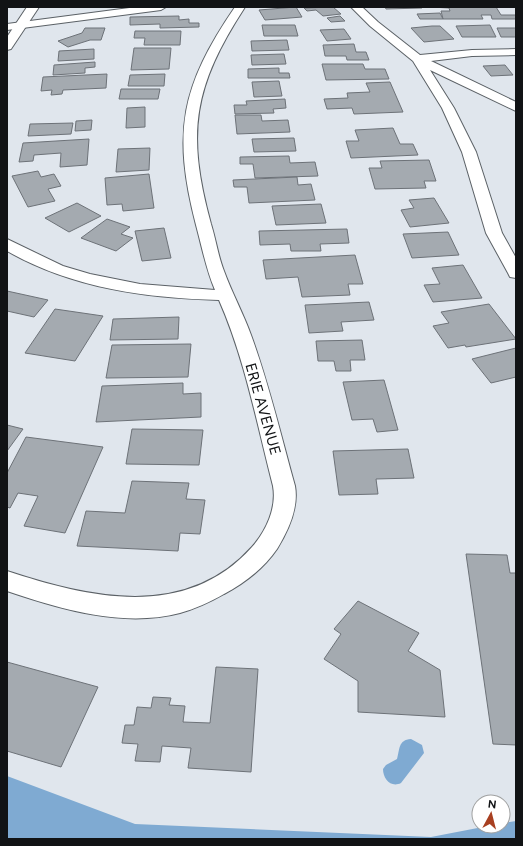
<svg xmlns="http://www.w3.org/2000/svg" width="523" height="846" viewBox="0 0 523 846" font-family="Figtree,sans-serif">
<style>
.water{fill:#7faad2}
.building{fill:#a4aab0;stroke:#6d7278}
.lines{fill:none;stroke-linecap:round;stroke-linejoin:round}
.minor-casing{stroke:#5b6166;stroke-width:2}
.tertiary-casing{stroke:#5b6166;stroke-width:2}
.minor{fill:#fff;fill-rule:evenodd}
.tertiary{fill:#fff;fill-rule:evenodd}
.labels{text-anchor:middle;stroke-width:3.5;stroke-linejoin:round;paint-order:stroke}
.street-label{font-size:15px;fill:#111315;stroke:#fff}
</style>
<rect width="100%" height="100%" fill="#e0e6ed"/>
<g class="water">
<path d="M411,739L422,745L424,753L401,783C391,788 383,779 383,769L386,765L397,759C400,749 398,740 411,739Z"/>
<path d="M7,776L135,824L431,837L488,826H503V823L516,821V839H7Z"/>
</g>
<g class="building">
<path d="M296,7L302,17L265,20L259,10Z"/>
<path d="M333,7L341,14L323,16L316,10L307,11L304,8Z"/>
<path d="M385,7H422V8L386,9Z"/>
<path d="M430,7H496L501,15H516V19H492L491,15H481L483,19H443L441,11H450L449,8Z"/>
<path d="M440,13L443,19H420L417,14Z"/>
<path d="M179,16V20L189,19V23H199V27L160,28V24L130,25V17Z"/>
<path d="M340,16L345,21L331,22L327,18Z"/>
<path d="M262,25H295L298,36H264Z"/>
<path d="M490,25L496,37H462L456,26Z"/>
<path d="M432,26H440L454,39L424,42L411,28Z"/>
<path d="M85,28H105L101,40H90L68,47L58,41L82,33Z"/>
<path d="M497,28H516V37H501Z"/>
<path d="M344,29L351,39L327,41L320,30Z"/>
<path d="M135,31H181L180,45H144L145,38H134Z"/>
<path d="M287,40L289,50L252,51L251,41Z"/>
<path d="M354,44L356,52H366L369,60H347L346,56H325L323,45Z"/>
<path d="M134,48H171L169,69L131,70Z"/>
<path d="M94,49V59L58,61L59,51Z"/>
<path d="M284,54L286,64L252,65L251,55Z"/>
<path d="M95,62V67L85,68V73L53,75L54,65Z"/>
<path d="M322,64H363L365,69H385L389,79L326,80Z"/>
<path d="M505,65L513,75L491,76L483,66Z"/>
<path d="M279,68V73H289L290,78H248V69Z"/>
<path d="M107,74L106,88L63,90L62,94L51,95L52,90L41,91L43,77Z"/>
<path d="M165,74L164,86H128L130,75Z"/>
<path d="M279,81L282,96L254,97L252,82Z"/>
<path d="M390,82L403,112L354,114L352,108L327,109L324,99L348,98L347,93L370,92L366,83Z"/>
<path d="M121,89H160L158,99H119Z"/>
<path d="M285,99L286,108L273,109L274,113L235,114L234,105H247L246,101Z"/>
<path d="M145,107V127L126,128L127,108Z"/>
<path d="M235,115H261L262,121L288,120L290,132L237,134Z"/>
<path d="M92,120L91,130L75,131L76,121Z"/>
<path d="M73,123L71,134L28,136L30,124Z"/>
<path d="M393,128L400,144H413L418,155L351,158L346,141H359L355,130Z"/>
<path d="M294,138L296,151L254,152L252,139Z"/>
<path d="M89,139L87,165L60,167L61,153L34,155L33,161L19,162L23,143Z"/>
<path d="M150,148L149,170L116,172L118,149Z"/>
<path d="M289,156L290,163L315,162L318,176L255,178L253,164H240V157Z"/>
<path d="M429,160L436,181H424L426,188L375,189L369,168H382L380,161Z"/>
<path d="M38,171L41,177L54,174L61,186L48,189L55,201L28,207L12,176Z"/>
<path d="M149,174L154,208L123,211L122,204L107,205L105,178Z"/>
<path d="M297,177L298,185L311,184L315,200L249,203L247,187H234L233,180Z"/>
<path d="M434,198L449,223L410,227L401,210L414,208L409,200Z"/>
<path d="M77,203L101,216L69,232L45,218Z"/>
<path d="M321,204L326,223L276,225L272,206Z"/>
<path d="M107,219L130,227L121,234L133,238L116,251L81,238Z"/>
<path d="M164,228L171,258L142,261L135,231Z"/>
<path d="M347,229L349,243L320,244L321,251H291L290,244L260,245L259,231Z"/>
<path d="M448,232L459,255L412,258L403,234Z"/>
<path d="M355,255L363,284H348L350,295L302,297L298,277L266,279L263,260Z"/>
<path d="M463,265L482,298L433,302L424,285L440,284L432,268Z"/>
<path d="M7,291L48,300L34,317L7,311Z"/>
<path d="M369,302L374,320L341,322L343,331L309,333L305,305Z"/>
<path d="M489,304L516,339L466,347L465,345L448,348L433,326L449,323L441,312Z"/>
<path d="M55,309L103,316L75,361L25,353Z"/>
<path d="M179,317L178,339L110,340L113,319Z"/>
<path d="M362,340L365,360H350L351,371H336L334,361H318L316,341Z"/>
<path d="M191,344L188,377L106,378L112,345Z"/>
<path d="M516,348V377L491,383L472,359Z"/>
<path d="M384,380L398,430L377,432L373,419L352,420L343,382Z"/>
<path d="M183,383V394L201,393V417L96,422L102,386Z"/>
<path d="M7,425L23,429L7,451Z"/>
<path d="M132,429L203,430L199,465L126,464Z"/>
<path d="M26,437L103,447L65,533L24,526L38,496L18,493L10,508L7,507V473Z"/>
<path d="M408,449L414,478L376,479L378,494L339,495L333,451Z"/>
<path d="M132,481L189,483L186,499L205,500L200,534L180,533L178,551L77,546L86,511L125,513Z"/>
<path d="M466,554L507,555L510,573H516V745L493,744Z"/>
<path d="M358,601L419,633L408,651L440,670L445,717L358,712V681L324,659L341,634L334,629Z"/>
<path d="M7,662L98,687L61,767L7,751Z"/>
<path d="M216,667L258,669L251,772L188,768L191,748L162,746L160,762L135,761L138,744L122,743L125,725H134L137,707L151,708L153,697L171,698L169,705L185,706L183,722L210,723Z"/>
</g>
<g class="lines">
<g class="minor-casing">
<g id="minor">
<path d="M137,7H166L161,10L7,30V24Z"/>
<path d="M235,7H245C193,87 186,133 211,224C216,240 218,256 224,271C232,293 243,313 251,335C269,384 281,436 295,486C299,508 288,531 277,549C264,568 245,583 224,594C210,602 195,609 180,613C123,628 60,609 7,591V571C89,598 186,621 252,547C266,531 277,508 273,486C257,424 245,359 219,300C145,298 72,288 7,251V239L63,266L90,274L140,284L215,290C206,269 202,247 196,225C172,132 181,86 235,7Z"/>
<path d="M351,7H362L378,22L420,55L472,50L516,49V55L472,56L431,61L516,102V111L430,70L454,108L476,152L502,233L516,258V278L510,277L508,273L486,233L462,152L442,108L413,61L370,26Z"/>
</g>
</g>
<g class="tertiary-casing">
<path id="tertiary" d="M27,7H39L11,49L7,50V37Z"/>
</g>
<use href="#minor" class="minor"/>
<use href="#tertiary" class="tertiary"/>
</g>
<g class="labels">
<g class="street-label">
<text transform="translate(263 409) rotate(74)" y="5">ERIE AVENUE</text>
</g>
</g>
<rect width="523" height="846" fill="none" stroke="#111315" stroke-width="16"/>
<g transform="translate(491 814) rotate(7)"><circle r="19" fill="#ffffff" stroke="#a0a1a1"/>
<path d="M0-3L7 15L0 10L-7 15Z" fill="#a84021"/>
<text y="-6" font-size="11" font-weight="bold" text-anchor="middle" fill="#111315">N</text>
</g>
</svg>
